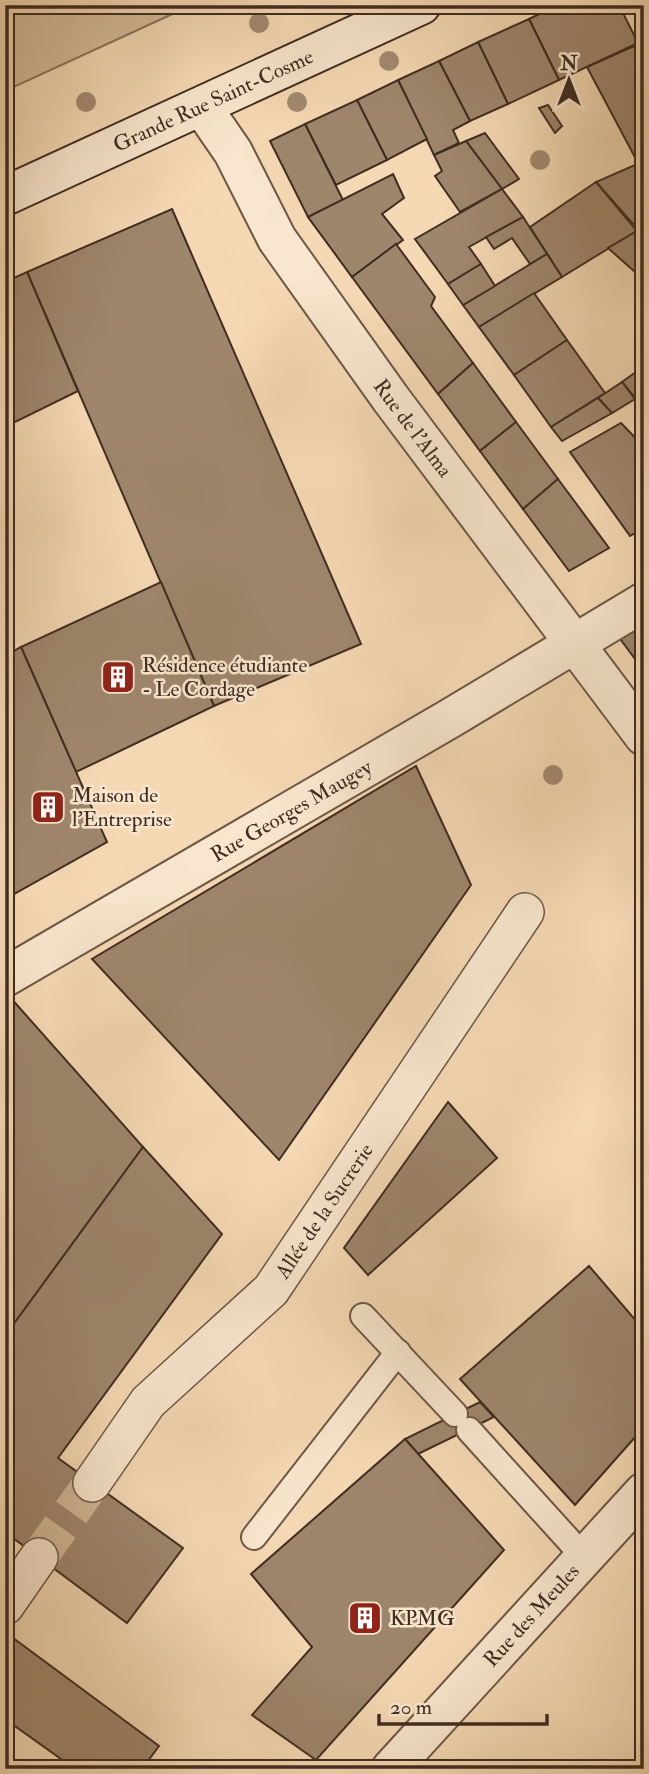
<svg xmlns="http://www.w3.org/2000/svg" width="649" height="1774" viewBox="0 0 649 1774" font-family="'IM FELL Double Pica',serif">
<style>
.green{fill:#d6bc9b;stroke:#8b745e;stroke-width:2}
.building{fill:#9e866d;stroke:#402c21;stroke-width:2}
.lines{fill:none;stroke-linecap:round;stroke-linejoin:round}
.pedestrian-tunnel{stroke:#d1b697;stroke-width:37;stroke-dasharray:37 18;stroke-linecap:butt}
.service-casing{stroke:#6d5746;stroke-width:28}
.pedestrian-casing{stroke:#6d5746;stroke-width:40}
.minor-casing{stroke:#6d5746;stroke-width:42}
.secondary-casing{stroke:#402c21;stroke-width:42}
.service{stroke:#f8e6ce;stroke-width:24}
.pedestrian{stroke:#f8e6ce;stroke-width:37}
.minor{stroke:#f8e6ce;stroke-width:38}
.secondary{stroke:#f8e6ce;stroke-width:38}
.tree{fill:#a28a70}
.labels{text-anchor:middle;stroke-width:5;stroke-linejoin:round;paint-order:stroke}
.street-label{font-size:21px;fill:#402c21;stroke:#f8e6ce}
.poi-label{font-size:21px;fill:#402c21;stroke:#f8e6ce;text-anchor:start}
</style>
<rect width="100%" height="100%" fill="#f5d9b4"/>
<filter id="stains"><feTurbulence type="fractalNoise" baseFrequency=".00286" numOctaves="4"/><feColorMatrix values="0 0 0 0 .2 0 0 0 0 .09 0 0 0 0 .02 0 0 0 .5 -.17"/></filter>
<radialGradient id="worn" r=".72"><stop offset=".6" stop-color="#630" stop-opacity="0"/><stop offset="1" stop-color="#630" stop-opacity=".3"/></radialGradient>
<path class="green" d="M5,5H192L5,91Z"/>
<g class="building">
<path d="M558,5H619L638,43L559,80L529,19Z"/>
<path d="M529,19L559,80L508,104L478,42Z"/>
<path d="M478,42L508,104L470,121L439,61Z"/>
<path d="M634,46L644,57V161L638,163L587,67Z"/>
<path d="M439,61L470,121L453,130L459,143L434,155L398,80Z"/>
<path d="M398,80L427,139L387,160L357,100Z"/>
<path d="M357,100L387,160L336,185L305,124Z"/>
<path d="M548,105L562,126L555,133L539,108Z"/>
<path d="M305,124L343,200L308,217L270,141Z"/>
<path d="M485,133L519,179L502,189L466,141Z"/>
<path d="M466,141L502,189L460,212L435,176L442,171L434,155Z"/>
<path d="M644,161V217L633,224L596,182Z"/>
<path d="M393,174L404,198L382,214L403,240L352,277L308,217Z"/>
<path d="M596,182L637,231L562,277L530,227Z"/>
<path d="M502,189L523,217L469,247L481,264L448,284L415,239Z"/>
<path d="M172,209L361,644L214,706L27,272Z"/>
<path d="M523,217L547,254L530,264L512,238L494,249L486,237Z"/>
<path d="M637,231L644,238V280L608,248Z"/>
<path d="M396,244L435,297L431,306L473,363L438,394L352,277Z"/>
<path d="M547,254L562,277L479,327L463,305Z"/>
<path d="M481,264L495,286L463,305L448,284Z"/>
<path d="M27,272L78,391L5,427V282Z"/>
<path d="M534,293L567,340L514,375L479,327Z"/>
<path d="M567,340L605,393L551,427L514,375Z"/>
<path d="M473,363L516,422L480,451L438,394Z"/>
<path d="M643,367L644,368V409L622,382Z"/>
<path d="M622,382L635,399L612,413L598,398Z"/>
<path d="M598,398L612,413L562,441L551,427Z"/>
<path d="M516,422L558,479L523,509L480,451Z"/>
<path d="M621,423L644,447V528L630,536L570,452Z"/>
<path d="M558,479L609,548L569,571L523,509Z"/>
<path d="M161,582L214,706L76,772L21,647Z"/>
<path d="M644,621V671L618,636Z"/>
<path d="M21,647L107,842L5,899V656Z"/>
<path d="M416,766L471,885L279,1160L92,959Z"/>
<path d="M9,996L143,1147L5,1336V998Z"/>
<path d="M448,1102L497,1158L368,1275L344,1248Z"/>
<path d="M143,1147L222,1234L58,1458L183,1548L127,1623L5,1532V1336Z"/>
<path d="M589,1266L644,1330V1427L575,1505L460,1379Z"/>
<path d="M480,1402L494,1417L418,1454L405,1439Z"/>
<path d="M405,1439L504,1550L316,1760L252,1715L312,1647L251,1574Z"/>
<path d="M5,1632L159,1746L142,1769H75L5,1719Z"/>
</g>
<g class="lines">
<path class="pedestrian-tunnel" d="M39,1557L92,1483"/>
<g class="service-casing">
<g id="service">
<path d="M363,1316L455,1414"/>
<path d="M469,1430L584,1557"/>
<path d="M254,1537L398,1352"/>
</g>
</g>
<g class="pedestrian-casing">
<g id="pedestrian">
<path id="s1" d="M92,1483L148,1402L271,1290L525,912"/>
<path d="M5,1606L39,1557"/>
</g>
</g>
<g class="minor-casing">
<g id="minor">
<path id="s2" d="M202,107L233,152L277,239L391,399L644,736"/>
<path id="s3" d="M5,977L449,719L644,602"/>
<path id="s4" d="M391,1769L644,1492"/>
</g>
</g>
<g class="secondary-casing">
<g id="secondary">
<path id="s5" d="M5,196L421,5"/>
</g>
</g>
<use href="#service" class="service"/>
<use href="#pedestrian" class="pedestrian"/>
<use href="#minor" class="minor"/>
<use href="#secondary" class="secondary"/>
</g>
<g class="tree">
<circle cx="259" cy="23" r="10"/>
<circle cx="389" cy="61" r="10"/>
<circle cx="86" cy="102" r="10"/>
<circle cx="297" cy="102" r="10"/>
<circle cx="540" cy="160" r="10"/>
<circle cx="553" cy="775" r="10"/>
</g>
<defs>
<g id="building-square" transform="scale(1.75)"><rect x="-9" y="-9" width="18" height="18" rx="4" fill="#8f2418" stroke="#f8e6ce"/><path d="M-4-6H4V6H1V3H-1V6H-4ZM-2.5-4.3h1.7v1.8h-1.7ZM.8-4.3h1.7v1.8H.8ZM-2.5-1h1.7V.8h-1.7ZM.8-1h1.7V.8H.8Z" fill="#fff"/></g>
</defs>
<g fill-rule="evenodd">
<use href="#building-square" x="118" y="677"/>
<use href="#building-square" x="48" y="807"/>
<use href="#building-square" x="365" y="1618"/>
</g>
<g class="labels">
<g class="street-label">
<text dy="7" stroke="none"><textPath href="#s5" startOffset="229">Grande Rue Saint-Cosme</textPath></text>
<text dy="7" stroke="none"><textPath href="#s2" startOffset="385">Rue de l'Alma</textPath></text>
<text dy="7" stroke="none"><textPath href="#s3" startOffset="331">Rue Georges Maugey</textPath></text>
<text dy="7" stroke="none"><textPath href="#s1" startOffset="360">Allée de la Sucrerie</textPath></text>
<text dy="7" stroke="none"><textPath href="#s4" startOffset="208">Rue des Meules</textPath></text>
</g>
<g class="poi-label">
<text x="142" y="672">Résidence étudiante<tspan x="142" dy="24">- Le Cordage</tspan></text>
<text x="72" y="802">Maison de<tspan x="72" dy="24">l'Entreprise</tspan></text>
<text x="390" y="1625">KPMG</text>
</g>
</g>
<rect width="649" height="1774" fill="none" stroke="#f5d9b4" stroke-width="28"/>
<rect x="7" y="7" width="635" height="1760" fill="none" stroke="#402c21" stroke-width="3.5"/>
<rect x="14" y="14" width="621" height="1746" fill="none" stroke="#402c21" stroke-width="2"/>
<g transform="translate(569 80)" stroke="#f8e6ce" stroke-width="5" paint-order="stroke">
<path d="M0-5L12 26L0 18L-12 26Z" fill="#402c21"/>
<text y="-10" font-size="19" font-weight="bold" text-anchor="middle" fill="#402c21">N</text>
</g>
<path d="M379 1714v10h168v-10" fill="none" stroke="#402c21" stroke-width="3.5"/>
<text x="390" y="1714" font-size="21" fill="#402c21" stroke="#f8e6ce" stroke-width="5" paint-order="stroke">20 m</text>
<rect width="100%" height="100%" filter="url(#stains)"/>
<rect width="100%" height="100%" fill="url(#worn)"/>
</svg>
